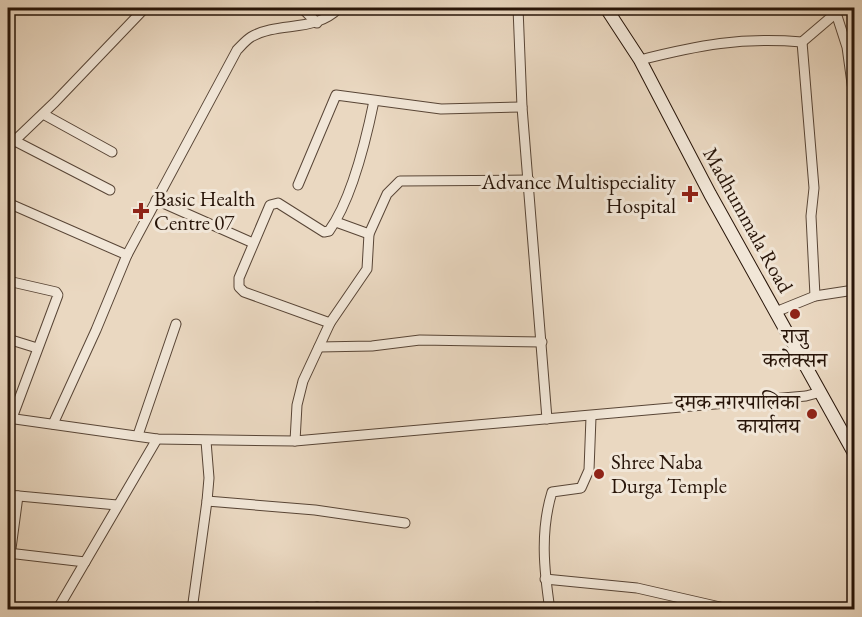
<svg xmlns="http://www.w3.org/2000/svg" width="862" height="617" viewBox="0 0 862 617" font-family="'EB Garamond','Noto Serif Devanagari',serif">
<style>
.lines{fill:none;stroke-linecap:round;stroke-linejoin:round}
.street-casing{stroke:#584536;stroke-width:11}
.secondary-casing{stroke:#271408;stroke-width:14}
.street{stroke:#f1e6d7;stroke-width:9}
.secondary{stroke:#f1e6d7;stroke-width:12}
.poi-dot{fill:#8f2418;stroke:#f1e6d7;stroke-width:2}
.labels{text-anchor:middle;stroke-width:6;stroke-linejoin:round;paint-order:stroke}
.poi-label{font-size:21px;fill:#271408;stroke:#f1e6d7;text-anchor:end}
.street-label{font-size:21px;fill:#271408;stroke:#f1e6d7}
</style>
<rect width="100%" height="100%" fill="#ead8c1"/>
<filter id="stains"><feTurbulence type="fractalNoise" baseFrequency=".00333" numOctaves="4"/><feColorMatrix values="0 0 0 0 .2 0 0 0 0 .09 0 0 0 0 .02 0 0 0 .5 -.17"/></filter>
<radialGradient id="worn" r=".72"><stop offset=".6" stop-color="#630" stop-opacity="0"/><stop offset="1" stop-color="#630" stop-opacity=".3"/></radialGradient>
<g class="lines">
<g class="street-casing">
<g id="street">
<path d="M302,8L317,23"/>
<path d="M518,8L522,107L547,419"/>
<path d="M822,8L836,13L847,47L854,98"/>
<path d="M8,15L11,8"/>
<path d="M802,42L814,188L811,216L815,296"/>
<path d="M640,60C699,45 741,37 802,42L836,13L837,8"/>
<path d="M43,114L112,152"/>
<path d="M15,141L110,190"/>
<path d="M8,147L55,102L145,8"/>
<path d="M298,185L336,95L441,109L522,107"/>
<path d="M156,200L253,243"/>
<path d="M8,203L127,255"/>
<path d="M336,222L369,234"/>
<path d="M8,281L56,292L58,295L12,418"/>
<path d="M778,311L815,296L854,290"/>
<path d="M330,323L244,292L239,287V278L270,205L278,203L324,232L329,231C352,199 366,140 374,101"/>
<path d="M8,339L37,348"/>
<path d="M319,347L372,346L420,340L542,342"/>
<path d="M8,418L157,439L295,441L806,396L821,392"/>
<path d="M53,424L96,330L127,255L237,50C241,46 246,40 251,37C279,21 315,33 339,8"/>
<path d="M138,435L176,324"/>
<path d="M295,441L297,405L303,381L330,323L367,269L369,234L387,194L400,181L529,180"/>
<path d="M8,495L117,505"/>
<path d="M207,501L315,510L405,523"/>
<path d="M8,553L85,562"/>
<path d="M8,571L18,496"/>
<path d="M545,579L637,588L733,610"/>
<path d="M57,610L157,439"/>
<path d="M192,610L207,501L209,478L206,441"/>
<path d="M311,610L317,607L327,610"/>
<path d="M550,610C544,570 540,531 552,492L581,488L589,470L591,417"/>
</g>
</g>
<g class="secondary-casing">
<path id="secondary" d="M606,8L640,60L710,194L854,453"/>
</g>
<use href="#street" class="street"/>
<use href="#secondary" class="secondary"/>
</g>
<g class="poi-dot">
<path d="M687 185h6v6h6v6h-6v6h-6v-6h-6v-6h6z"/>
<path d="M138 202h6v6h6v6h-6v6h-6v-6h-6v-6h6z"/>
<circle cx="795" cy="314" r="6"/>
<circle cx="812" cy="414" r="6"/>
<circle cx="599" cy="474" r="6"/>
</g>
<g class="labels">
<g class="poi-label">
<text x="676" y="189">Advance Multispeciality<tspan x="676" dy="24">Hospital</tspan></text>
<text x="154" y="206" text-anchor="start">Basic Health<tspan x="154" dy="24">Centre 07</tspan></text>
<text x="795" y="343" text-anchor="middle">राजु<tspan x="795" dy="24">कलेक्सन</tspan></text>
<text x="800" y="409">दमक नगरपालिका<tspan x="800" dy="24">कार्यालय</tspan></text>
<text x="611" y="469" text-anchor="start">Shree Naba<tspan x="611" dy="24">Durga Temple</tspan></text>
</g>
<g class="street-label">
<text transform="translate(748 220) rotate(61)" y="7">Madhummala Road</text>
</g>
</g>
<rect width="862" height="617" fill="none" stroke="#ead8c1" stroke-width="30"/>
<rect x="9" y="9" width="844" height="599" fill="none" stroke="#271408" stroke-width="3"/>
<rect x="15" y="15" width="832" height="587" fill="none" stroke="#271408" stroke-width="1.5"/>
<rect width="100%" height="100%" filter="url(#stains)"/>
<rect width="100%" height="100%" fill="url(#worn)"/>
</svg>
